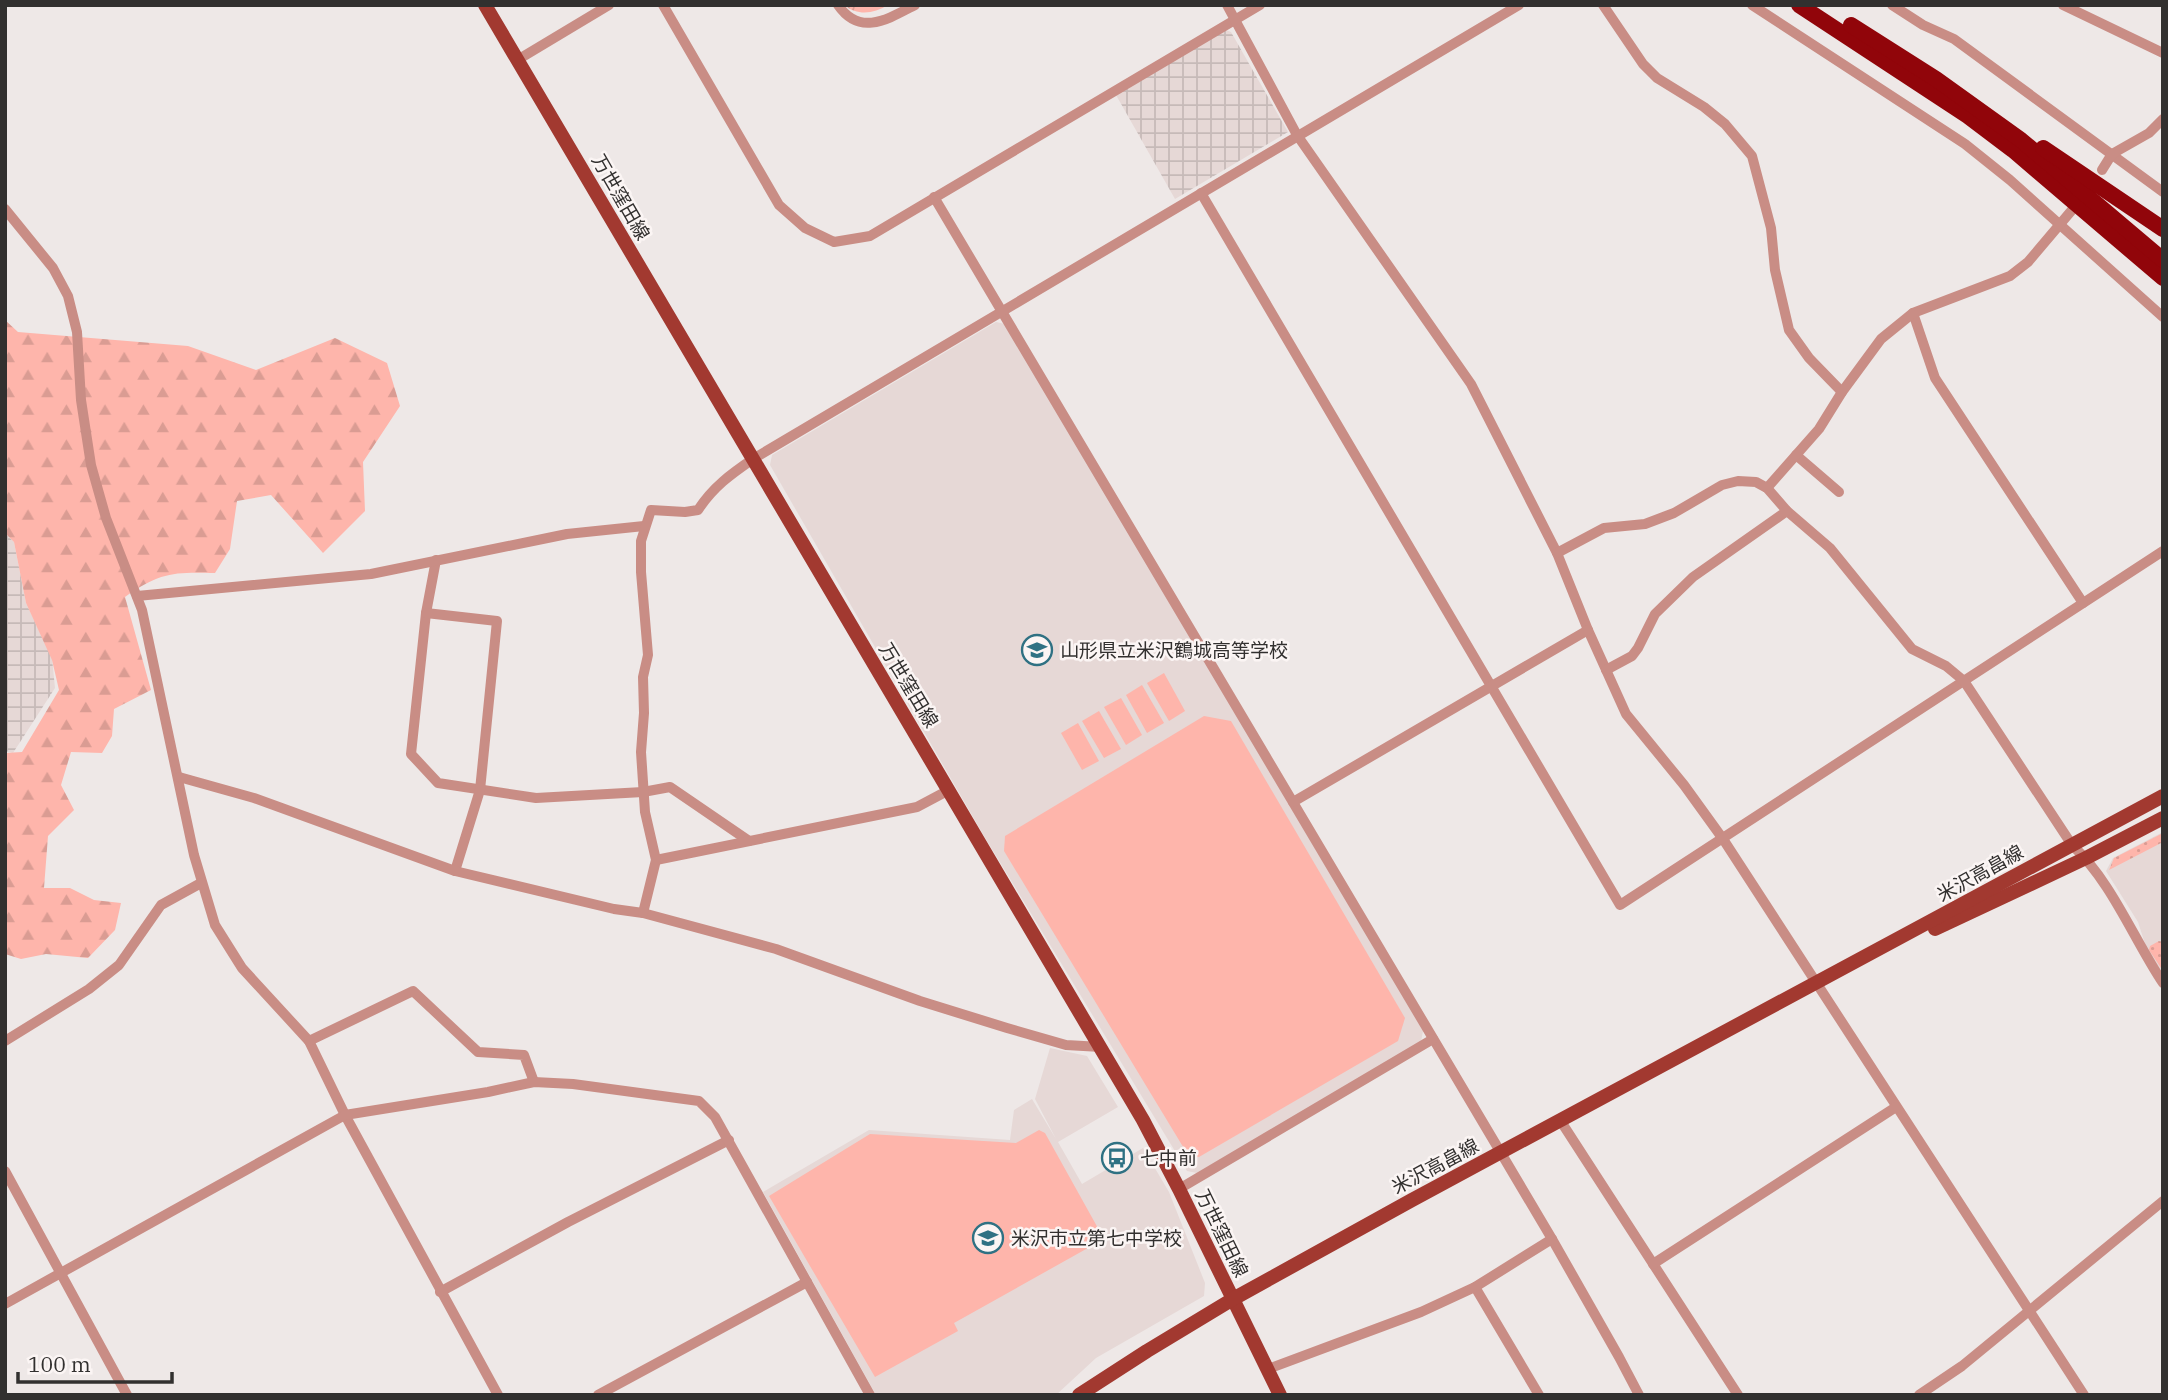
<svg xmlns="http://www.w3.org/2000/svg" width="2168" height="1400" viewBox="0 0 2168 1400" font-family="'IBM Plex Serif','Noto Sans JP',serif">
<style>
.built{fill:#e6d8d6}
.industrial{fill:url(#industrial-grid)}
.grass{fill:url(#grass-dots)}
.forest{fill:url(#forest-firs)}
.park{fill:url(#park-tufts)}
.garden{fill:#feb5ab}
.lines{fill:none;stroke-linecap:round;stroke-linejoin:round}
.minor{stroke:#c98d85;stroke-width:10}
.major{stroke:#a23930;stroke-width:14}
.highway{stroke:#91050a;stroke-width:16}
.labels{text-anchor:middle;stroke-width:5;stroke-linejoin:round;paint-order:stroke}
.street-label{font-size:19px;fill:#32302f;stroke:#fbf5f4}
.poi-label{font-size:19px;fill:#32302f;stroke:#fbf5f4;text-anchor:start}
</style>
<defs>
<pattern id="industrial-grid" width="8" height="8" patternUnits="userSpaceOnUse" patternTransform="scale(1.75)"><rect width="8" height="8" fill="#e6d8d6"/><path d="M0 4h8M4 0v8" fill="none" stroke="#c6bab8"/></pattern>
<pattern id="grass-dots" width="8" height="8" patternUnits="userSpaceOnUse" patternTransform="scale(1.75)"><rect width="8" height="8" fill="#feb5ab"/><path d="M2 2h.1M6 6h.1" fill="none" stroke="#da9c93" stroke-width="1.8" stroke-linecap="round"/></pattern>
<pattern id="forest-firs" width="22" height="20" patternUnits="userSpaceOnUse" patternTransform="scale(1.75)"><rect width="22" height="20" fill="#feb5ab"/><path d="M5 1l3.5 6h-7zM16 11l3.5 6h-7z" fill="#da9c93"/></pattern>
<pattern id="park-tufts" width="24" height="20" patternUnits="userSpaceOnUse" patternTransform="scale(1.75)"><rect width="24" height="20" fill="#feb5ab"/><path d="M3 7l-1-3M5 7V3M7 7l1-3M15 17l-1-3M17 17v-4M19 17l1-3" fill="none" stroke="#da9c93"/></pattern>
</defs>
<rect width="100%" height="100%" fill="#eee8e7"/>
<g class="built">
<path d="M996,322L1005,324L1423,1031L1421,1042L1197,1173L1187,1171L984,836L770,465L772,455Z"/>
<path d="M2163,832V973L2147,950L2138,922L2106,871L2113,858Z"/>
<path d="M1050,1048L1087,1056L1118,1107L1058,1142L1082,1184L1143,1148L1169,1192L1205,1283L1204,1296L1096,1358L1056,1395H876L763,1192L869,1130L1010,1140L1014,1110L1032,1099L1056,1139L1035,1099Z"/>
</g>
<g class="industrial">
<path d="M1226,30L1231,32L1288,132L1175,199L1116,95Z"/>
<path d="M5,533L14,542L26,603L52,658L55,688L13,753L5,751Z"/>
</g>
<g class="grass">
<path d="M2163,833V842L2109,870L2114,858Z"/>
<path d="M2159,941L2163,942V971L2149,950L2150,946Z"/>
</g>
<path class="forest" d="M5,320L18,332L188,346L256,370L335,338L387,363L400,406L363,462L365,511L323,553L271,495L237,501L230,549L215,573C174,572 160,572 125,597L151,690L114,709L112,736L102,753L71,752L61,785L74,810L48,836L44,888H70L94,900L121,903L115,930L88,958L46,954L21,959L5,954V753L22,752L59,690L52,660L26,603L14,542L5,533Z"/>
<path class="park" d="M844,5H888C873,14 858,16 844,5Z"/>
<g class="garden">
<path d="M1164,673L1185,711L1169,721L1147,683Z"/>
<path d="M1142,685L1164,723L1147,733L1126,695Z"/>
<path d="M1121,698L1142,735L1126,745L1104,707Z"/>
<path d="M1099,711L1121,749L1104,758L1082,721Z"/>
<path d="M1204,716L1231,721L1405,1018L1398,1041L1199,1157L1188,1155L1004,851L1005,836Z"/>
<path d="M1078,723L1099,761L1082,770L1061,733Z"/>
<path d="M1039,1130L1045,1133L1104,1239L954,1323L958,1331L875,1377L769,1196L870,1134L1016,1143Z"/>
</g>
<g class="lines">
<g class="minor">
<path d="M663,5L779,205L805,228L834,242L870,236L1260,5"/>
<path d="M838,5C860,37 888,19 915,5"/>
<path d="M1227,5L1297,135L1471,384L1557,553L1588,630L1626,714L1684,785L1723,839L2084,1395"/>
<path d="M1603,5L1643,64L1657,78L1704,107L1725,124L1752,156L1771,228L1775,270L1789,330L1809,358L1842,392"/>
<path d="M1752,5L1965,144L2010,180L2163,317"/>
<path d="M1892,5L1923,25L1954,39L2163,192"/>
<path d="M2063,5L2163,53"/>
<path d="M519,59L609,5"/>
<path d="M2102,170L2112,154L2149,133L2163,119"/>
<path d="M1201,193L1620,905L2163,551"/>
<path d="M934,197L1552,1239L1619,1357L1639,1395"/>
<path d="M5,209L53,268L68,296L77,332L81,400L91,465L106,518L142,610L194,855L215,925L242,968L309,1041L345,1115L498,1395"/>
<path d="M1913,313L1935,378L2083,603"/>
<path d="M1796,455L1839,492"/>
<path d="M1767,488L1819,429L1842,392L1881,339L1913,313L2010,276L2028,262L2072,210"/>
<path d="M1557,553L1604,528L1645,524L1674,513L1722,485L1738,481L1756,482L1767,488L1787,511L1830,548L1912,649L1946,666L1964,681L2072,845C2112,882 2133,938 2163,983"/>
<path d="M436,560L426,613L411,754L438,783L536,798L643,792L670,787L749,841"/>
<path d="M137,596L371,574L567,534L644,526"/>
<path d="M426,613L497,621L480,790L455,871"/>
<path d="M1606,670L1632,656L1638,648L1655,614L1693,577L1787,511"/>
<path d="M179,777L254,798L455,871L614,909L643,913L776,949L920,1001L1007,1028L1066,1045L1101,1047"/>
<path d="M1293,802L1588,630"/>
<path d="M656,860L917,807L949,790"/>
<path d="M643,913L656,860L645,812L641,752L644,713L643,677L648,655L641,572V541L651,510L685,512L698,510C713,487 731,474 753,459L1519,5"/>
<path d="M5,1041L89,989L119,965L161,905L201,883"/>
<path d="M309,1041L413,991L478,1052L524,1055L534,1082"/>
<path d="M1560,1120L1738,1395"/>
<path d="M5,1171L127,1395"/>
<path d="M1179,1189L1433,1039"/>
<path d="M1653,1264L1896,1107"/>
<path d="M1475,1287L1539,1395"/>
<path d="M440,1292L568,1222L729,1140"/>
<path d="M5,1304L345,1115L488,1092L534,1082L573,1084L699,1101L715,1117L870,1395"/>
<path d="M1268,1369L1421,1312L1475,1287L1552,1239"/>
<path d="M598,1395L807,1282"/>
<path d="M1919,1395L1962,1366L2163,1201"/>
</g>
<g class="major">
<path d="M485,5L1143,1120L1179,1189L1280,1395"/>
<path d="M1935,929L2086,858L2163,818"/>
<path d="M1079,1395L1147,1351L1233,1299L1412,1200L2163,796"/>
</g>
<g class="highway">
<path d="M1799,5L1968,116L2013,150L2163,278"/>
<path d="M1851,25L1936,79L2021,140L2163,260"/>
<path d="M2043,148L2163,229"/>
</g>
</g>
<defs>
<g id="school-ring" transform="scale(1.575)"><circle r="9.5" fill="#fbf5f4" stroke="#2f7183" stroke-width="1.5"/><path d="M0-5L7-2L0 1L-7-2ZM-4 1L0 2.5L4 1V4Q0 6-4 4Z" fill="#2f7183"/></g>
<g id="bus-ring" transform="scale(1.575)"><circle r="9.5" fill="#fbf5f4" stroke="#2f7183" stroke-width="1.5"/><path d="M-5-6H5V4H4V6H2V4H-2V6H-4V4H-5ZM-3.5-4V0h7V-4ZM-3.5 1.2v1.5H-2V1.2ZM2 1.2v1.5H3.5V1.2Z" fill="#2f7183"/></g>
</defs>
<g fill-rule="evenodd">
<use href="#school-ring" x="1037" y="650"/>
<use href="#bus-ring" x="1117" y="1158"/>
<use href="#school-ring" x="988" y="1238"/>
</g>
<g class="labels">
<g class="street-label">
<text transform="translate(621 197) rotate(60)" y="7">万世窪田線</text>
<text transform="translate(909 685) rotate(59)" y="7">万世窪田線</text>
<text transform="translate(1980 873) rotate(-29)" y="7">米沢高畠線</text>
<text transform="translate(1435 1166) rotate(-28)" y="7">米沢高畠線</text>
<text transform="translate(1222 1233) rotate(64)" y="7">万世窪田線</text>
</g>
<g class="poi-label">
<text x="1060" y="657">山形県立米沢鶴城高等学校</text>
<text x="1140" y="1165">七中前</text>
<text x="1011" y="1245">米沢市立第七中学校</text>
</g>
</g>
<rect width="2168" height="1400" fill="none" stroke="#32302f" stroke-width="14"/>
<path d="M18 1372v10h154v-10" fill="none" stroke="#32302f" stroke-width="3.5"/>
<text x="28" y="1372" font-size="21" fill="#32302f" stroke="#fbf5f4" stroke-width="5" paint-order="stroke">100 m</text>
</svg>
